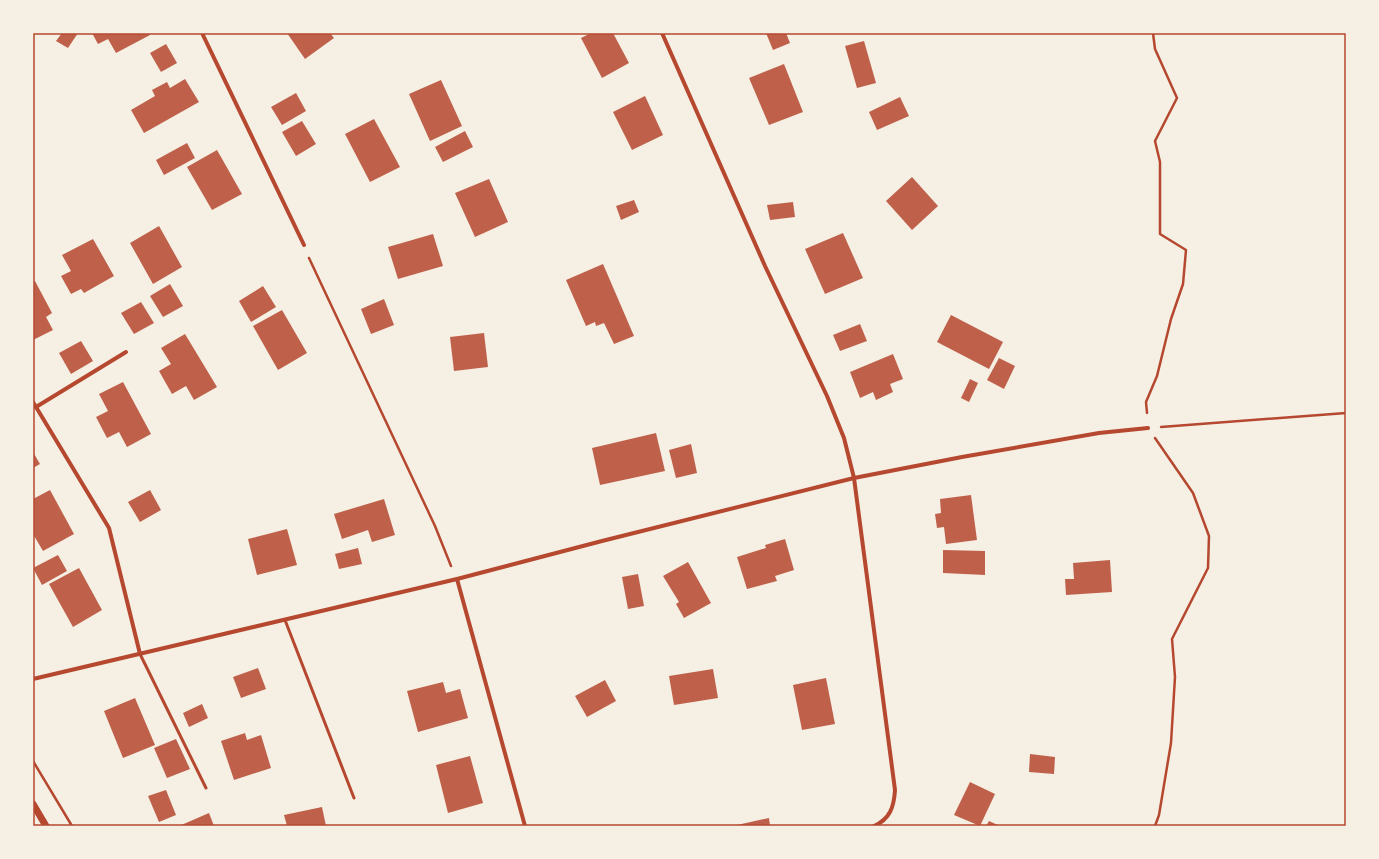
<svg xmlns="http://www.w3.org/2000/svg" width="1379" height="859" viewBox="0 0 1379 859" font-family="'Nunito Sans',sans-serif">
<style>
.building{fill:#bf614a}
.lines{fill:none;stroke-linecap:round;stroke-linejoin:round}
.path{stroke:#b5482f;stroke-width:2.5}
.service{stroke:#b5482f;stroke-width:3}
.minor{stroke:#b5482f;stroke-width:4}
.tertiary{stroke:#b5482f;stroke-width:7}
.neatline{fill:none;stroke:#b5482f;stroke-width:1.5}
</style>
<rect width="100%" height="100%" fill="#f6efe4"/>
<g class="building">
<path d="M62,33H78L68,48L56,41Z"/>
<path d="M92,33H149L150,35L116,53L108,39L98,44Z"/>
<path d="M287,33H330L334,38L305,59Z"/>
<path d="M591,33H613L629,63L602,78L581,38Z"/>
<path d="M766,33H786L790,43L773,50Z"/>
<path d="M864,41L876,83L857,88L845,46Z"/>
<path d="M166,44L177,63L161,72L150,53Z"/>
<path d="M784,64L803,112L769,125L749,78Z"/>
<path d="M185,79L199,102L144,133L131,110L155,96L152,90L167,82L170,88Z"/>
<path d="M441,80L462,126L430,141L409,94Z"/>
<path d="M296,93L306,111L282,125L271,107Z"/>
<path d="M645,96L663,135L632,150L613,112Z"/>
<path d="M900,97L909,116L877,130L869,112Z"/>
<path d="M374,119L400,167L370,182L345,134Z"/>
<path d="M302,121L316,144L296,156L282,132Z"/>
<path d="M465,131L473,147L443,162L435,147Z"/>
<path d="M187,143L195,158L164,175L156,160Z"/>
<path d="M217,150L242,194L212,210L187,167Z"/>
<path d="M912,177L938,206L912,230L886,201Z"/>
<path d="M489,179L508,222L475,237L455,193Z"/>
<path d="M634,200L639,212L621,220L616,206Z"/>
<path d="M793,202L795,217L770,220L767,205Z"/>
<path d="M159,226L182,267L153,284L130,243Z"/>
<path d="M843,233L863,278L825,294L805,249Z"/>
<path d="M433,234L443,266L398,279L388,247Z"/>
<path d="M93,239L114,276L84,293L81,289L71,294L61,276L71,271L62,255Z"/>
<path d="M603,264L634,336L614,344L604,323L596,326L595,322L586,326L566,280Z"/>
<path d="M35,281L52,313L46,317L53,330L33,340V282Z"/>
<path d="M170,284L183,306L163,317L150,296Z"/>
<path d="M263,286L276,307L251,322L239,301Z"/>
<path d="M384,299L394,325L371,334L361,309Z"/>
<path d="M141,302L154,323L134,334L121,313Z"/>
<path d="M282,310L307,353L278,370L253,326Z"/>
<path d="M951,315L1003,342L989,369L937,342Z"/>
<path d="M860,324L867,341L840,351L833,335Z"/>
<path d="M484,333L488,367L454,371L450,337Z"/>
<path d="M185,334L217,387L194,400L186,386L172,394L159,371L171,364L161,348Z"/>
<path d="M81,341L93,361L71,374L59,353Z"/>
<path d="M893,354L903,379L890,384L893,392L876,400L873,392L860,398L850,372Z"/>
<path d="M999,358L1015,366L1004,389L987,380Z"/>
<path d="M970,379L978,383L969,402L961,398Z"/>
<path d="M123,382L151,434L127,447L119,432L107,438L96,417L108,411L99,394Z"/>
<path d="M656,433L665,471L600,485L592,448Z"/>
<path d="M691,444L697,473L676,478L669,450Z"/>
<path d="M33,452L40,464L33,468Z"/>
<path d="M50,490L74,534L43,551L33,534V499Z"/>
<path d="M150,490L161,510L140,522L128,502Z"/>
<path d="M971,495L977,540L946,544L944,527L937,528L935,514L941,513L940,499Z"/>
<path d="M384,499L395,535L372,542L368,530L342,539L334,514Z"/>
<path d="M287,529L297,565L257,575L248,539Z"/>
<path d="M785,539L794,570L775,576L777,581L747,589L737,557L766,548L765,545Z"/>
<path d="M358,548L362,564L339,569L335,554Z"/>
<path d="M943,550L985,551V575L943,573Z"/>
<path d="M58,555L67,571L42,585L33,568Z"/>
<path d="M1110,560L1112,592L1066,595L1065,579H1074L1073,563Z"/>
<path d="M688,562L711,603L684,618L676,604L679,602L663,576Z"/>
<path d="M79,568L102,610L73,627L49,584Z"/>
<path d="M638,574L644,606L628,609L622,577Z"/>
<path d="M258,668L266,689L241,698L233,677Z"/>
<path d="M713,669L718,698L674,705L669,676Z"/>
<path d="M826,678L835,724L802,730L793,685Z"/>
<path d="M605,680L616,701L587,717L575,696Z"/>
<path d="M443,682L446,693L460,689L468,718L418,732L407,691Z"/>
<path d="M135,698L155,745L123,758L104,711Z"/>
<path d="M202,704L208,718L189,727L183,713Z"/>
<path d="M245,733L247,740L261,735L271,768L234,780L221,741Z"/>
<path d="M176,739L190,769L167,778L154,748Z"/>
<path d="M1030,754L1055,757L1054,774L1029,772Z"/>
<path d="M470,756L483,803L448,813L436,765Z"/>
<path d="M970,782L995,794L980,826L954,815Z"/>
<path d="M166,790L176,815L159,822L148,796Z"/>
<path d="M322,807L326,826H287L284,815Z"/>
<path d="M209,813L214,826H179Z"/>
<path d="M769,818L770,826H737V825Z"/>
<path d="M989,821L1000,826H986Z"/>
</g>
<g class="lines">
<g class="path">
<path d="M309,258L435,526L451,566"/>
<path d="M1147,413L1146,402L1157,376L1171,319L1183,284L1186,250L1160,234V162L1155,141L1177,98L1155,49L1153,33"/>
<path d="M1161,427L1346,413"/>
<path d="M33,761L72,826"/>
<path d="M1155,826L1159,815L1171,743L1175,677L1172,639L1208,568L1209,536L1193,493L1155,438"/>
</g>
<g class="service">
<path d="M285,620L354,798"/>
<path d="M140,654L206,788"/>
</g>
<g class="minor">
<path d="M202,33L304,245"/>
<path d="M662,33L765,266L827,396L844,438L854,478L895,790C894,807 890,819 874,826"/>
<path d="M33,402L109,528L140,654"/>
<path d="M36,407L126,352"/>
<path d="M457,579L525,826"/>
<path d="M33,679L457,579L602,541L854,478L962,457L1099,433L1148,428"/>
</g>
<path class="tertiary" d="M33,804L46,826"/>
</g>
<rect width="1379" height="859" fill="none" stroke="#f6efe4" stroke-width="68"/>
<rect x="34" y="34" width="1311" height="791" class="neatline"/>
</svg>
